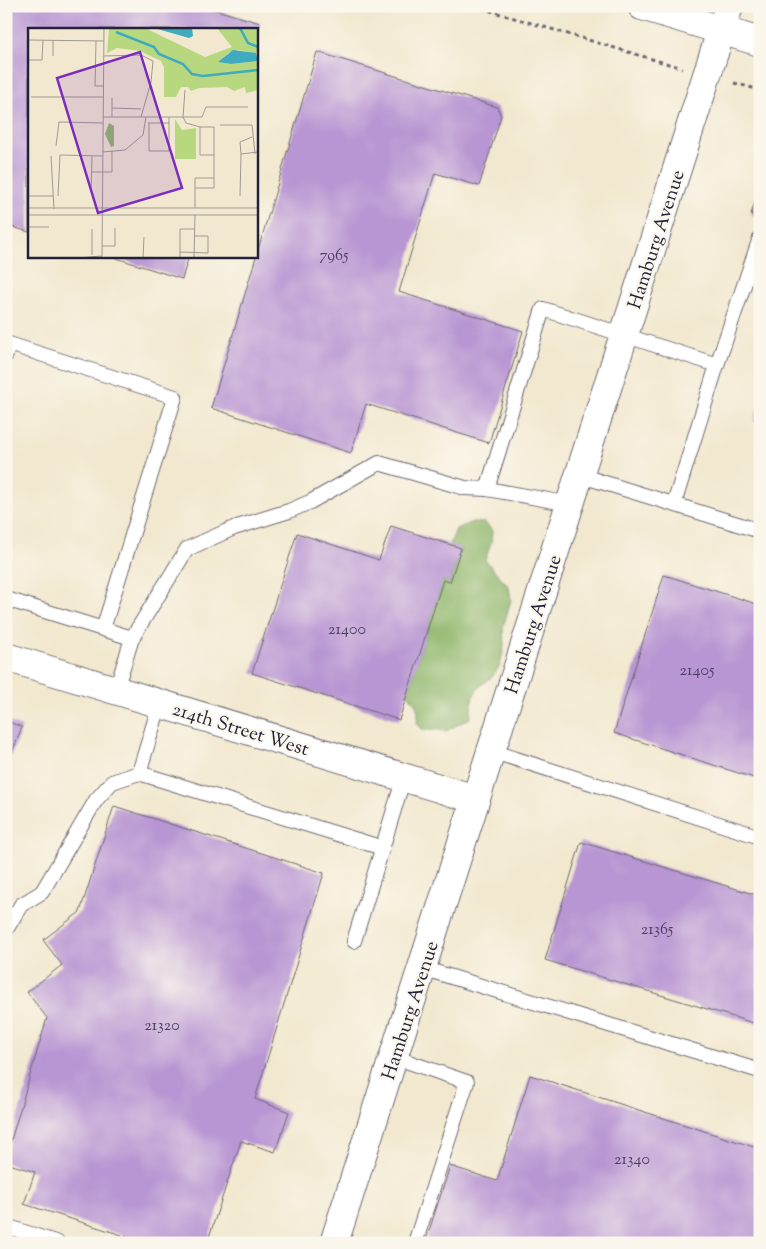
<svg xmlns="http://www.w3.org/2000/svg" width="766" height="1249" viewBox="0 0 766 1249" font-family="'Sorts Mill Goudy',serif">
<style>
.forest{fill:#92b86e;stroke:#5a6d54}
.building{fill:#b895d3}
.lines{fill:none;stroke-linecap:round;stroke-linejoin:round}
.lane-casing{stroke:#6b676f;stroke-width:16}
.street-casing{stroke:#6b676f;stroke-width:30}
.secondary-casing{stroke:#6b676f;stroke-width:30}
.primary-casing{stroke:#6b676f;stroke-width:30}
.path{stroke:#6b676f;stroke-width:3;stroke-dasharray:4 4;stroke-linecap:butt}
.lane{stroke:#fff;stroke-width:14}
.street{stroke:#fff;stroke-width:28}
.secondary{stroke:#fff;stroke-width:28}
.primary{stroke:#fff;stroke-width:28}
.labels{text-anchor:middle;stroke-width:4.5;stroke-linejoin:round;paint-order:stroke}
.number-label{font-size:16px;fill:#483f61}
.street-label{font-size:19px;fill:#22223b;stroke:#fbf7ec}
.inset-river{fill:none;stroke:#40aabf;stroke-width:2.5}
.inset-road{fill:none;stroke:#9f9994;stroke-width:1}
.view{fill:#7b2cbf;fill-opacity:0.15;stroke:#7b2cbf;stroke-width:2.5}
.inset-edge{fill:none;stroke:#22223b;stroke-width:2.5}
</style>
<rect width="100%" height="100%" fill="#fbf7ec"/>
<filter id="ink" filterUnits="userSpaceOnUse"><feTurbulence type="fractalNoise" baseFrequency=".02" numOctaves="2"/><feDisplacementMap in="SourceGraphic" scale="10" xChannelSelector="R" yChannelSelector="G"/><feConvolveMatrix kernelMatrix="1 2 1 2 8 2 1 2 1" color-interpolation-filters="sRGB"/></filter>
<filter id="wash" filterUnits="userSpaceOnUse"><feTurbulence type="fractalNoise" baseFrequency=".0096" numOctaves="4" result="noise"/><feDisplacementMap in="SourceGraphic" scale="20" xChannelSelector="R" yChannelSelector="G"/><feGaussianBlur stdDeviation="1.12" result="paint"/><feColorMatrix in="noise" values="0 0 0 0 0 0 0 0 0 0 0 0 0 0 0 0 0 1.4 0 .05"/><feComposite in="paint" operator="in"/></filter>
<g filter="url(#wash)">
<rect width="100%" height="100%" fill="#f2e8cf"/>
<path class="forest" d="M472,522L485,523L492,530L491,543L485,560L509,587L511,600L503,627L504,647L500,665L492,677L480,686L473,696L470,718L446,731L438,730H423L417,723C420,709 416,703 407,693L443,580L450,582L461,548L450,545L456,529Z"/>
<g id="blocks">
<g class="building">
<path d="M6,6H203L260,23L257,35L256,29H29V232L6,225Z"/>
<path d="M317,52L497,107L501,116L479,186L435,173L399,292L523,331L489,443L366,404L351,453L211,408Z"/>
<path d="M756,199L760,200V217L751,214Z"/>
<path d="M110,256H189L182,279Z"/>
<path d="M759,403H760V422L754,420Z"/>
<path d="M391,526L461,548L450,582L443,580L399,720L252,673L297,533L379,560Z"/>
<path d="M664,575L760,605V780L614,733Z"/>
<path d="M6,721L22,727L10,758L6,757Z"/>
<path d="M114,806L324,873L255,1099L289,1112L275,1152L241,1141L207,1243H147L24,1204L35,1172L6,1163V1157L47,1018L27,992L62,965L43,940L80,912Z"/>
<path d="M581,842L760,896V1025L545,960Z"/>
<path d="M530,1075L760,1149V1243H425L450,1166L497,1181Z"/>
</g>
</g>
</g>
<g filter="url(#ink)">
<use href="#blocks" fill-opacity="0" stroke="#6b676f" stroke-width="1"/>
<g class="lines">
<g class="lane-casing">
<g id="lane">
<path d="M6,355L9,344L175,397L103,629"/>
<path d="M579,475L760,531"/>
<path d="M487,489L543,309L717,365"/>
<path d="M674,504L717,365L760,238"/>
<path d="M6,599L132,638"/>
<path d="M116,690L132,638L187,549L234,528L289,511L310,502L379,463L465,488L487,489L570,504"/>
<path d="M491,751L760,837"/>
<path d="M139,773L383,848"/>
<path d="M6,930L21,905L42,892L96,800L112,782L139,773L160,703"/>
<path d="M354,941L404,777"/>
<path d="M422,968L760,1071"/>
<path d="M394,1057L467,1082L415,1243"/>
<path d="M6,1226L58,1243"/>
</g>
</g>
<g class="street-casing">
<path id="street" d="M6,657L475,799"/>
</g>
<g class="secondary-casing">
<path id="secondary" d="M334,1243L729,6"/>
</g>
<g class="primary-casing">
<path id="primary" d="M642,6L760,42"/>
</g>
<g class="path">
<path d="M474,6L682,68"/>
<path d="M734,83L760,90"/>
</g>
<use href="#lane" class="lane"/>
<use href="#street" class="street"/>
<use href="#secondary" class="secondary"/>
<use href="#primary" class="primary"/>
</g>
</g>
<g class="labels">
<g class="number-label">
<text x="334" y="260">7965</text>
<text x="347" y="634">21400</text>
<text x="697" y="675">21405</text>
<text x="657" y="934">21365</text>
<text x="162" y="1030">21320</text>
<text x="632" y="1164">21340</text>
</g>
<g class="street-label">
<text transform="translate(655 239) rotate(-72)" y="7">Hamburg Avenue</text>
<text transform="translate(532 624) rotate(-72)" y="7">Hamburg Avenue</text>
<text transform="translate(241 728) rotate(17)" y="7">214th Street West</text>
<text transform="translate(409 1010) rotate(-72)" y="7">Hamburg Avenue</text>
</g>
</g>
<g transform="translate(28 28)">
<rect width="230" height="230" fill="#f2e8cf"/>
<path d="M81,0H117L177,29L204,19L189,0H230V26L210,22L200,25L192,34L203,36L230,33V62L218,65L217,59L206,63L199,59L171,60L163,63L160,59H153L148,69H136V39L133,33L112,23L89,20L79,25ZM147,91L154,102L168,100V131H147Z" fill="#b8d87f"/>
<path d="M81,95L86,98V118L83,119L77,106Z" fill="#92b86e"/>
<path d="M126,0H164L165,8L161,10ZM205,22L228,25L230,33L203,36L190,34Z" fill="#40aabf"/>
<path class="inset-river" d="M212,0L220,15L230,19M88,4L126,19L131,26L155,36L164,46L175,48L230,42"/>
<path class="inset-road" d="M0,12L76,13M68,13L67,58H76M25,28V12M76,28L113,27L125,33L123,54L113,89M0,32H14L15,12M157,62L155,89H174L178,79H220M3,69H76M84,80L113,81M75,89H155L158,95L172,99M84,89V70M120,95H141M121,95V123H141V89M192,97H224L227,126M224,109L212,114L213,126L230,124M28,118L31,94L75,95M75,124L97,122L115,107L118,89M23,128L26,181M64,144H84V123M167,160H186V150M63,162L64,128M0,168H25M30,168L32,127L75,128M212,168L213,126M0,180H230M167,180V150H186V99H172V127H186M0,187H230M0,199H21M74,218H87V200M152,224L180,225V208H167M64,227V201M48,230L74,228M74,230L76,0M115,230L116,209M152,230V201H167M166,230L167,187"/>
<path class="view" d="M112,24L154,160L70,185L29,50Z"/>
<rect width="230" height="230" class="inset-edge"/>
</g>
<rect width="766" height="1249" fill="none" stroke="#fbf7ec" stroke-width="25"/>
</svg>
